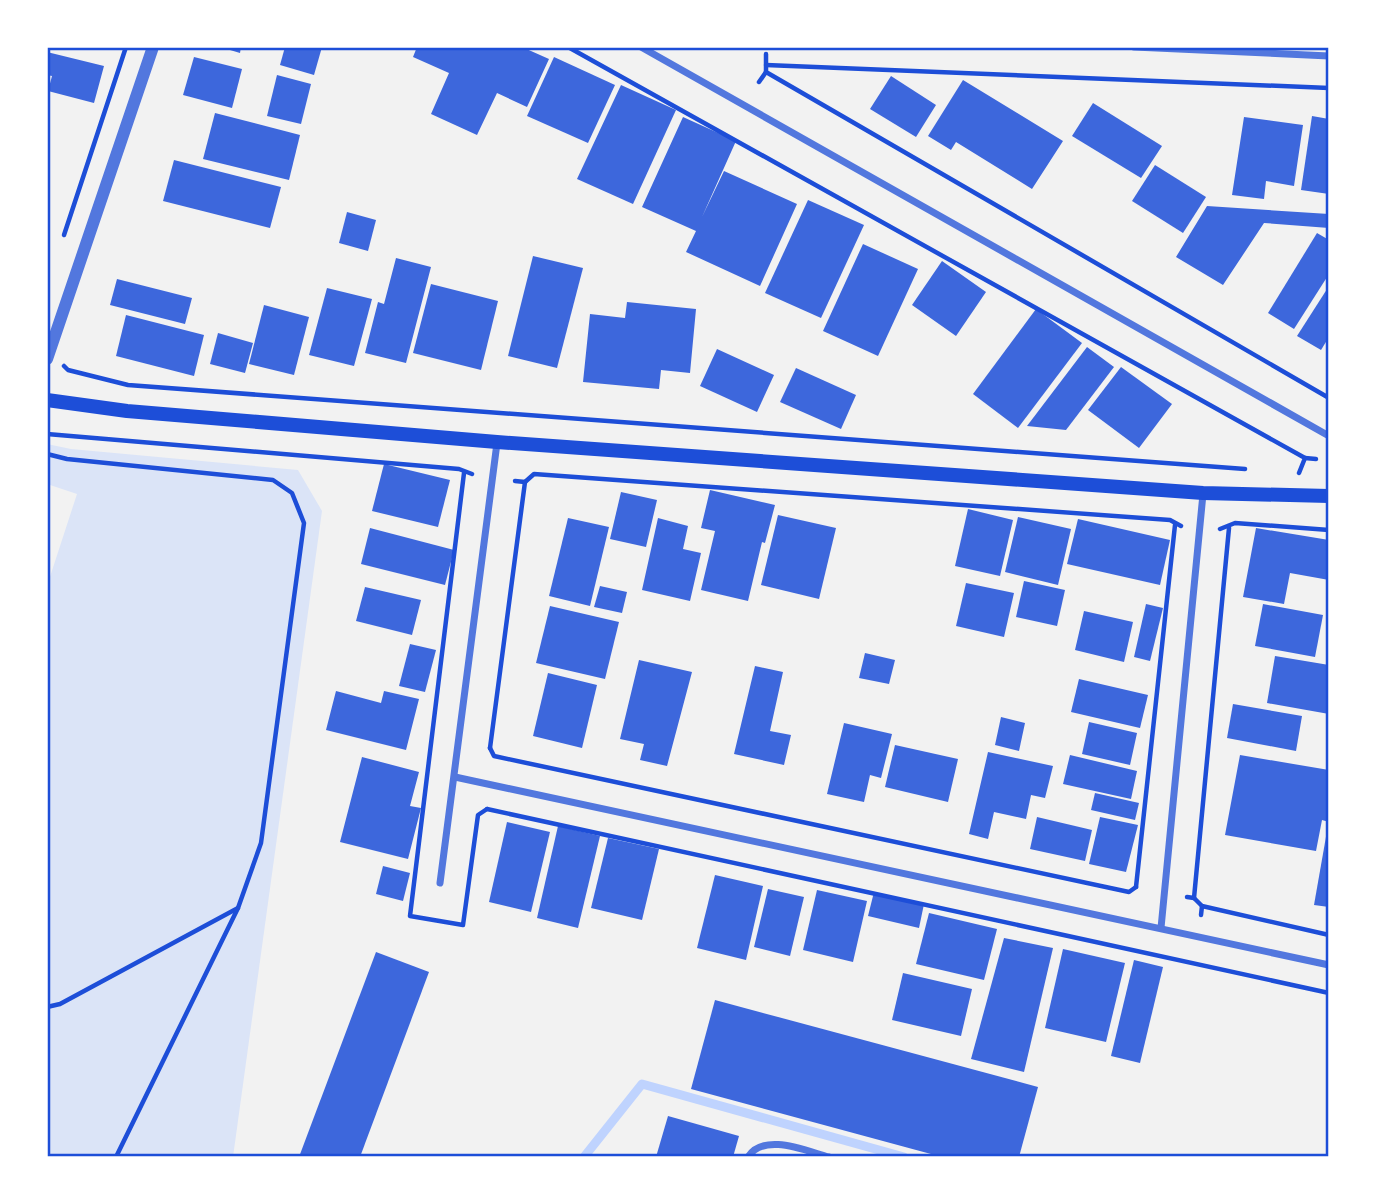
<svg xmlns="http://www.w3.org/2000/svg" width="1376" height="1204" viewBox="0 0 1376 1204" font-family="Rubik,sans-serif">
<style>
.green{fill:#dbe4f7}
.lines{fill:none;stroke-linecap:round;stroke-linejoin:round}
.stream{stroke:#bfd3fe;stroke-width:9}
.building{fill:#3d67dc}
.path{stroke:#1d4ed8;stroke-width:4.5}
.minor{stroke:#5277de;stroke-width:7}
.tertiary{stroke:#5277de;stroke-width:12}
.secondary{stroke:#1d4ed8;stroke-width:14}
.neatline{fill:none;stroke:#1d4ed8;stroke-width:2.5}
</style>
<rect width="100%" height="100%" fill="#f2f2f2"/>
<path class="green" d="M47,444L71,449L298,470L322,511L233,1157H47V586L77,494L47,484Z"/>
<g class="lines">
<path class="stream" d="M584,1157L642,1084L904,1157"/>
</g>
<g class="building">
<path d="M220,47H241L240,53Z"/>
<path d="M285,47H322L314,75L280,65Z"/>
<path d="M417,47H522L549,59L527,107L497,93L477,135L431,114L449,73L413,57Z"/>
<path d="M47,52L104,66L94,103L48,91L52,76L47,75Z"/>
<path d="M194,57L242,69L232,108L183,95Z"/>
<path d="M554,57L615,85L588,143L527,116Z"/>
<path d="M277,75L311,84L301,124L267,116Z"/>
<path d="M891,76L936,105L916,137L870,109Z"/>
<path d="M963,80L1063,141L1032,189L956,142L951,150L928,136Z"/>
<path d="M621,85L676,110L633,204L577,179Z"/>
<path d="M1093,103L1162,146L1141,178L1072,136Z"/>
<path d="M215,113L300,135L289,180L203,159Z"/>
<path d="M1312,116L1329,119V194L1301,190Z"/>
<path d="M683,117L736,141L702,217L724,171L797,204L760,286L686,252L696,231L642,207Z"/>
<path d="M1244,117L1303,125L1294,186L1266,181L1264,199L1232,195Z"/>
<path d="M174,160L281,187L270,228L163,201Z"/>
<path d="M1155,165L1206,197L1183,233L1132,201Z"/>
<path d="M808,200L864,225L821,318L765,293Z"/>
<path d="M1207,206L1329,214V228L1264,223L1223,285L1176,257Z"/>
<path d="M347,212L376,220L368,251L339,243Z"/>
<path d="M1317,233L1329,240V274L1294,329L1268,313Z"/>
<path d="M863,244L918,269L878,356L823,331Z"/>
<path d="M533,256L583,268L557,368L508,356Z"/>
<path d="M396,258L431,267L406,363L365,353L378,302L384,304Z"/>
<path d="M942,261L986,292L956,336L912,305Z"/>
<path d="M117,279L192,298L185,324L110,305Z"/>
<path d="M431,284L498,301L481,370L413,353Z"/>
<path d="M1329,286V337L1321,350L1297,336Z"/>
<path d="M327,288L372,299L354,366L309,355Z"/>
<path d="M627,302L696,309L690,373L661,370L659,389L583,382L590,314L625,318Z"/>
<path d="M264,305L309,317L294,375L249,364Z"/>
<path d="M1036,309L1082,343L1018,428L973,394Z"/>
<path d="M126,315L204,335L194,376L116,356Z"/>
<path d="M218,333L253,343L245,373L210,364Z"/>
<path d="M1087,347L1114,367L1066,430L1027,426Z"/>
<path d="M717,349L774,375L757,412L700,386Z"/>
<path d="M1121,367L1172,404L1139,448L1088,410Z"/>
<path d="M796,368L856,395L841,429L780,402Z"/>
<path d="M384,464L450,480L438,527L372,511Z"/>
<path d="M710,490L775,505L765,543L762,542L748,601L701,590L715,531L701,528Z"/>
<path d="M621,492L657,500L646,547L610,539Z"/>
<path d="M968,509L1013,520L1000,576L955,566Z"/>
<path d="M778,515L836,528L819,599L761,585Z"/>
<path d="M1018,517L1071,529L1058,585L1005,572Z"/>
<path d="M568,518L609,527L590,606L549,596Z"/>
<path d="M658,518L688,526L683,549L701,553L690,601L642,590Z"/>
<path d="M1078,519L1170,540L1160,585L1067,564Z"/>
<path d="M370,528L454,550L445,585L361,564Z"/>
<path d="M1256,528L1329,540V580L1290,573L1284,604L1243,597Z"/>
<path d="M1024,581L1065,590L1057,626L1016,617Z"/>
<path d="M966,583L1014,593L1004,637L956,626Z"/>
<path d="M600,586L627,592L622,613L594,607Z"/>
<path d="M365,587L421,600L412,635L356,621Z"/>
<path d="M1146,604L1163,608L1150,661L1134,657Z"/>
<path d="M1263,604L1323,615L1315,657L1255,646Z"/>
<path d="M550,606L619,622L605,679L536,663Z"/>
<path d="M1084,611L1133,622L1124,662L1075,650Z"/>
<path d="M410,644L436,650L425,692L399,686Z"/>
<path d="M865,653L895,660L889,684L859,678Z"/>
<path d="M1275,656L1329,665V714L1267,703Z"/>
<path d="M639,660L692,672L667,766L640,760L644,744L620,739Z"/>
<path d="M755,666L783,672L770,731L791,735L784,765L734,754Z"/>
<path d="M548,673L597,685L582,748L533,736Z"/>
<path d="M1079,679L1148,695L1140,728L1071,712Z"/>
<path d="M336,691L381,703L384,691L419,699L406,750L326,730Z"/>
<path d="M1233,704L1302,716L1296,751L1227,738Z"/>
<path d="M1001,717L1025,723L1019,751L995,745Z"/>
<path d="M1089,722L1137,733L1130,765L1082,754Z"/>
<path d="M844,723L892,734L881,778L870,775L864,802L827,794Z"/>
<path d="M895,745L958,759L948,802L885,787Z"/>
<path d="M988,752L1053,766L1045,798L1031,795L1026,819L994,812L988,839L969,834Z"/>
<path d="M1070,755L1137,771L1131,799L1063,784Z"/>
<path d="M1240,755L1329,770V822L1322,820L1316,851L1225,835Z"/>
<path d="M362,757L419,772L410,806L421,808L408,859L340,842Z"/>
<path d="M1095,793L1139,803L1135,820L1091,810Z"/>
<path d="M1037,817L1092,830L1085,861L1030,849Z"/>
<path d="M1100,817L1138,825L1126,872L1089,864Z"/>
<path d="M507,822L550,832L531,912L489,902Z"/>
<path d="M558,826L600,836L578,928L537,918Z"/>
<path d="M1327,831H1329V907L1314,905Z"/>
<path d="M608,838L659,849L642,920L591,908Z"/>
<path d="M383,866L410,873L403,901L376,894Z"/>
<path d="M715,875L763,886L746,960L697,948Z"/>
<path d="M768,889L804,897L790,956L754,947Z"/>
<path d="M817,890L867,901L853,962L803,950Z"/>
<path d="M874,892L924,904L919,928L868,916Z"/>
<path d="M929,913L997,929L984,980L916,964Z"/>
<path d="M1004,938L1053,948L1024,1072L971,1059Z"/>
<path d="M1063,949L1125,963L1106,1042L1045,1028Z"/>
<path d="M376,952L429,972L360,1157H299Z"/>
<path d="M1134,960L1163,967L1140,1063L1111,1056Z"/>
<path d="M903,973L972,989L961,1036L892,1020Z"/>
<path d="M715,1000L1038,1087L1019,1157H942L691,1089Z"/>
<path d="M668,1116L739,1136L733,1157H656Z"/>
</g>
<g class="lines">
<g class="path">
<path d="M568,47L1305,458L1299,473"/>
<path d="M766,54V72L1329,398"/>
<path d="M766,65L1329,88"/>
<path d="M759,82L766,72"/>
<path d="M64,235L126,47"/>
<path d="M64,366L68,370L128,385L1245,469"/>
<path d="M47,434L459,469L472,474"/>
<path d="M47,454L67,459L273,480L292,493L304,523L261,843L238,908L116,1157"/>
<path d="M1305,458L1316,459"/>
<path d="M464,473L410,916L463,925L478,815L487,809"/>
<path d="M515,481L525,482"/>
<path d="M525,482L534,474L1170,520L1181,526"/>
<path d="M1220,529L1235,523L1329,530"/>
<path d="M490,748L494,756L1129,892L1136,887"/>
<path d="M490,748L525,482"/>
<path d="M487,809L1329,993"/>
<path d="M1136,887L1175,525"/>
<path d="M1187,897L1194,898"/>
<path d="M1194,898L1229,528"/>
<path d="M1194,898L1202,906L1329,935"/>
<path d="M1201,915L1202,906"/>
<path d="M47,1007L60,1004L238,908"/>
</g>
<g class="minor">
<path d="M641,47L1329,436"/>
<path d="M1134,47L1329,56"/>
<path d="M455,777L1329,965"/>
<path d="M440,883L497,443"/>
<path d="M1161,928L1203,494"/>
<path d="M748,1157C764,1132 806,1151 829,1157"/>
</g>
<path class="tertiary" d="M47,359L153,47"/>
<path class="secondary" d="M47,400L127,411L497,442L1203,493L1329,496"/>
</g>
<rect width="1376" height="1204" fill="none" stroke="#ffffff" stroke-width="98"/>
<rect x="49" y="49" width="1278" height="1106" class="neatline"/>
</svg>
